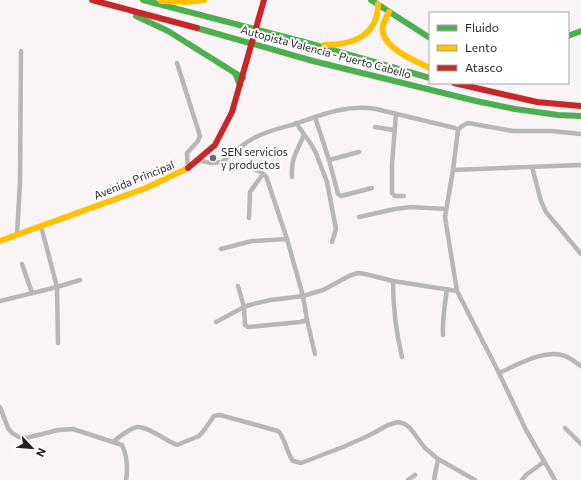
<svg xmlns="http://www.w3.org/2000/svg" width="581" height="480" viewBox="0 0 581 480" font-family="Commissioner,sans-serif">
<style>
.lines{fill:none;stroke-linecap:round;stroke-linejoin:round}
.street{stroke:#b9b6b7;stroke-width:4.5}
.fast{stroke:#4caf50;stroke-width:6}
.slow{stroke:#ffc107;stroke-width:6}
.jam{stroke:#c62828;stroke-width:6}
.poi-dot{fill:#716a6d;stroke:#fff;stroke-width:1.5}
.labels{text-anchor:middle;stroke-width:4;stroke-linejoin:round;paint-order:stroke}
.street-label{font-size:11px;fill:#271f22;stroke:#fff}
.poi-label{font-size:11px;fill:#271f22;stroke:#fff;text-anchor:start}
</style>
<rect width="100%" height="100%" fill="#faf4f7"/>
<g class="lines">
<g class="street">
<path d="M177,63L200,136L198,141L187,153L188,168"/>
<path d="M396,114L392,164V193L395,196H404"/>
<path d="M315,117L329,160L338,194L341,196L372,188"/>
<path d="M296,123L311,144L316,153L327,182L336,229L332,242"/>
<path d="M375,127L394,130"/>
<path d="M458,130L462,126L468,123L513,131H552L581,134"/>
<path d="M198,160L211,163L222,162L250,168L259,171L266,176L287,239L303,296L307,320L315,354"/>
<path d="M329,160L359,152"/>
<path d="M222,162C232,154 242,144 254,138C267,131 281,128 295,124C321,115 347,104 376,109L455,128L458,130L453,170L445,217L457,291L499,373L526,430L555,480"/>
<path d="M532,167L541,201L546,212L581,254"/>
<path d="M453,170L581,165"/>
<path d="M292,177C291,157 297,152 304,135"/>
<path d="M359,217L395,209L411,207L445,209"/>
<path d="M249,218L250,192L263,174"/>
<path d="M17,235L20,182L21,51"/>
<path d="M221,249L252,241L287,239"/>
<path d="M22,264L32,293"/>
<path d="M393,281C393,307 396,332 402,357"/>
<path d="M0,301L57,287L41,226"/>
<path d="M307,320L300,322L248,327L245,325L244,307L253,304L271,300L303,296L323,290L351,275L358,273L365,274L393,281L457,291"/>
<path d="M216,322L244,307L238,286"/>
<path d="M443,335C442,319 445,305 447,289"/>
<path d="M58,343L57,287L80,280"/>
<path d="M499,373C517,365 546,348 565,356C571,358 576,363 581,366"/>
<path d="M0,407L8,428L12,433L19,437L26,438L58,430L73,429L122,445C127,455 128,469 126,480"/>
<path d="M565,428L581,444"/>
<path d="M113,442C119,437 128,429 137,427C148,426 166,441 177,445L199,436L205,429L214,416L220,415L278,431C286,439 286,452 293,461L301,463L343,447L370,435L388,425L398,422L405,424L410,428L425,448L438,459L475,480"/>
<path d="M408,480L415,475"/>
<path d="M434,480L438,459"/>
<path d="M522,480L526,475L544,462"/>
</g>
<g class="fast">
<path d="M143,0L308,43L430,78"/>
<path d="M371,0L430,38"/>
<path d="M136,16L168,31L243,78"/>
<path d="M197,28L313,61L476,101L515,109L558,115L581,116"/>
<path d="M568,36L581,31"/>
<path d="M235,73L240,85"/>
</g>
<g class="slow">
<path d="M161,1L186,2L204,0"/>
<path d="M389,12C386,18 381,26 383,33C387,50 416,61 430,68"/>
<path d="M324,45C352,45 378,36 378,4"/>
<path d="M0,241L146,188L188,168"/>
</g>
<g class="jam">
<path d="M92,0L197,28"/>
<path d="M454,83L537,102L581,106"/>
<path d="M188,168L215,145L232,112L264,0"/>
</g>
</g>
<circle class="poi-dot" cx="213" cy="158" r="4"/>
<g class="labels">
<g class="street-label">
<text transform="translate(326 52) rotate(15)" y="4">Autopista Valencia - Puerto Cabello</text>
<text transform="translate(134 180) rotate(-22)" y="4">Avenida Principal</text>
</g>
<g class="poi-label">
<text x="221" y="156">SEN servicios<tspan x="221" dy="13">y productos</tspan></text>
</g>
</g>
<rect x="429" y="12" width="140" height="72" fill="#ffffff" stroke="#a9a5a7"/>
<rect x="437" y="25" width="20" height="6" fill="#4caf50" stroke="#a9a5a7"/>
<text x="465" y="32" font-size="12" fill="#271f22">Fluido</text>
<rect x="437" y="45" width="20" height="6" fill="#ffc107" stroke="#a9a5a7"/>
<text x="465" y="52" font-size="12" fill="#271f22">Lento</text>
<rect x="437" y="65" width="20" height="6" fill="#c62828" stroke="#a9a5a7"/>
<text x="465" y="72" font-size="12" fill="#271f22">Atasco</text>
<g transform="translate(32 448) rotate(116)" stroke="#ffffff" stroke-width="3" paint-order="stroke">
<path d="M0-3L7 15L0 10L-7 15Z" fill="#271f22"/>
<text y="-6" font-size="11" font-weight="bold" text-anchor="middle" fill="#271f22">N</text>
</g>
</svg>
